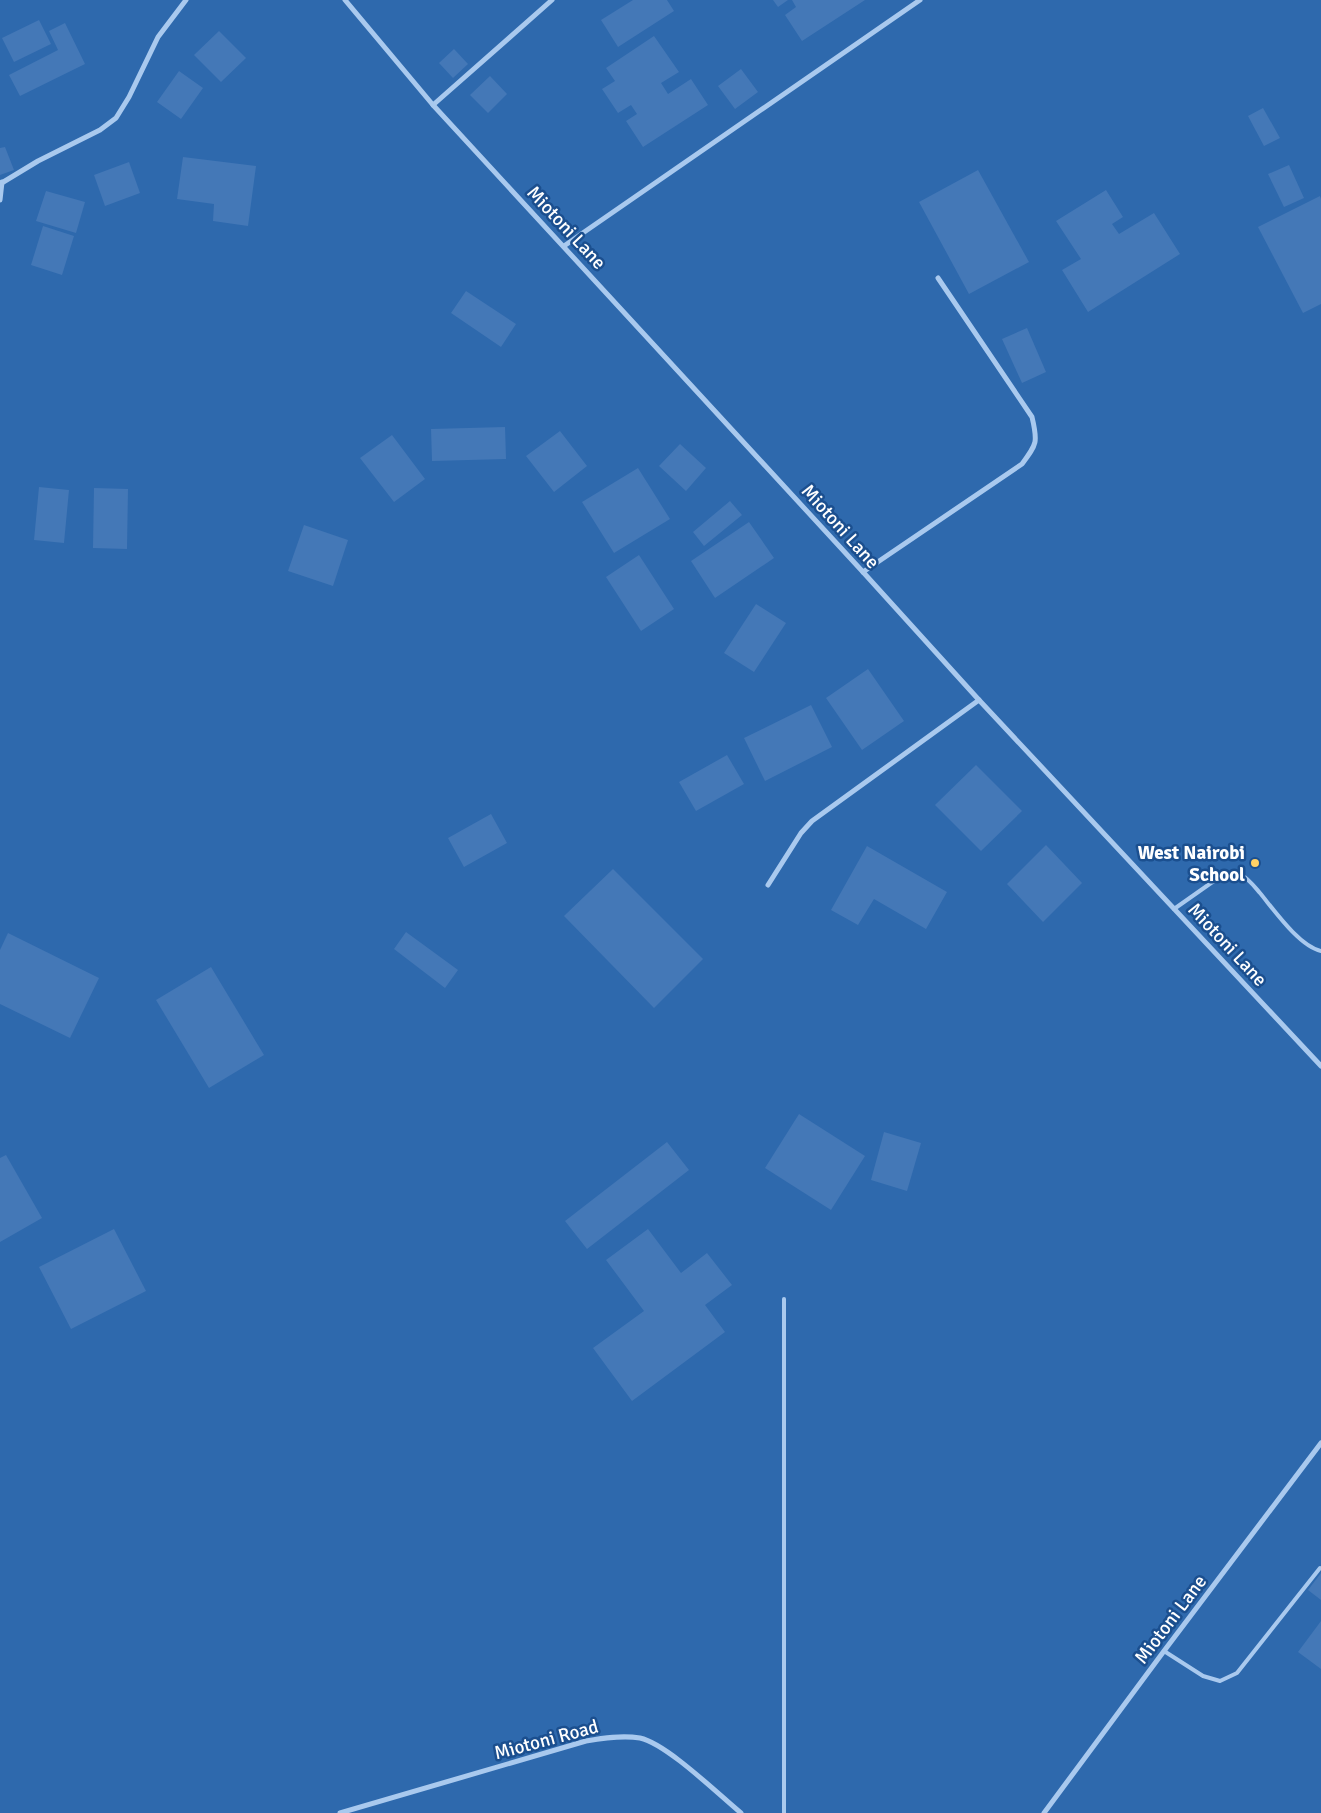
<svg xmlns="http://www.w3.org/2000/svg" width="1321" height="1813" viewBox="0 0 1321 1813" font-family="Signika,sans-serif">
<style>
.green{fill:#2e69ad}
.building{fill:#4478b7}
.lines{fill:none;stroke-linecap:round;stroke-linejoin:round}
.service{stroke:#a9c9ee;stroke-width:4}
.minor{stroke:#a9c9ee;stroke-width:5}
.poi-dot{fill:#ffd166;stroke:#1b4f8f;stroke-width:2}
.labels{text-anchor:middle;stroke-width:5;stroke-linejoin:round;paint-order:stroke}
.street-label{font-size:19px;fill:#fff;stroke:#1b4f8f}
.poi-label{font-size:19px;font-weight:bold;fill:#fff;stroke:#1b4f8f;text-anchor:end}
</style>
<rect width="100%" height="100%" fill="#1b4f8f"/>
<rect class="green" x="0" y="0" width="1321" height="1813"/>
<g class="building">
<path d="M633,0H667L674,11L618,47L601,20Z"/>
<path d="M773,0H788L778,7Z"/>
<path d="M792,0H865L802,41L785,15L796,7Z"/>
<path d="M39,20L51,44L14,62L2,38Z"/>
<path d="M65,23L85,64L20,96L9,75L58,50L49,31Z"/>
<path d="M219,31L246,58L221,82L194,55Z"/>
<path d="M654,36L679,72L661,83L668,94L691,79L708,105L643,147L626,121L637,114L631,105L618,113L602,89L615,81L606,68Z"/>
<path d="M454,49L468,64L453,78L439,63Z"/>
<path d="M741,69L758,92L735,109L718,86Z"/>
<path d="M179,71L203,88L181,119L157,102Z"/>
<path d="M490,76L507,94L488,113L470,95Z"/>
<path d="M1263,108L1280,138L1264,146L1248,116Z"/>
<path d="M5,147L14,170L0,175V148Z"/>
<path d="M183,157L256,166L248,226L213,221L214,204L177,199Z"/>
<path d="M129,162L140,193L105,206L94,175Z"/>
<path d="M1289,165L1304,198L1284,207L1268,174Z"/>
<path d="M978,170L1029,262L969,294L919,202Z"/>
<path d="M1106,190L1123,217L1112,224L1119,234L1154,213L1180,254L1088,312L1062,270L1081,259L1056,221Z"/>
<path d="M46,191L85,202L76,233L36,221Z"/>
<path d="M1320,196L1321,199V304L1303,313L1258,227Z"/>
<path d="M43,226L74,236L62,275L31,265Z"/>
<path d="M466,291L516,324L501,347L451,313Z"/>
<path d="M1027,328L1046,372L1022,383L1002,339Z"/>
<path d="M505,427L506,459L432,461L431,429Z"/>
<path d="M560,431L587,466L554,492L526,456Z"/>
<path d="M392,435L425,479L394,502L360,458Z"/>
<path d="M680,444L706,468L686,491L659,466Z"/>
<path d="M638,468L670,519L614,553L582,502Z"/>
<path d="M39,487L69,490L64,543L34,540Z"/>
<path d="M94,488L128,489L127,549L93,548Z"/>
<path d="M730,501L742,515L704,546L693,532Z"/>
<path d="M749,522L774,558L715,598L691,561Z"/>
<path d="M304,525L348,540L333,586L288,571Z"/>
<path d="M639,555L674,609L641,631L606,577Z"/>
<path d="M756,604L786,623L754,672L724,653Z"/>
<path d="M868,669L904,721L862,750L826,698Z"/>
<path d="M811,705L832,747L765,781L744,738Z"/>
<path d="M727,755L744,784L696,811L679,782Z"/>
<path d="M976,765L1022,811L981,851L935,805Z"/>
<path d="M491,814L507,843L464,867L448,838Z"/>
<path d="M1046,845L1082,883L1043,922L1007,884Z"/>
<path d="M867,846L947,892L926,929L874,899L858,925L831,910Z"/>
<path d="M613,869L703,959L654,1008L564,916Z"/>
<path d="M406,932L458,970L445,988L394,949Z"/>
<path d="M8,933L99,978L70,1038L0,1004V950Z"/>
<path d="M211,967L264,1055L209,1088L156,1000Z"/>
<path d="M799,1114L865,1156L831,1210L765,1168Z"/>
<path d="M884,1132L921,1143L907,1191L871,1180Z"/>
<path d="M667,1142L689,1170L587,1249L565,1221Z"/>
<path d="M6,1155L42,1218L0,1242V1158Z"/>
<path d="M114,1229L146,1291L71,1329L39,1267Z"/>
<path d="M648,1229L681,1273L707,1253L732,1285L705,1305L725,1332L632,1401L593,1348L644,1311L606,1260Z"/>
<path d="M1321,1573V1600L1308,1590Z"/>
<path d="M1321,1621V1669L1298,1652Z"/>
</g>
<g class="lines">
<g class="service">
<path d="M1174,909L1221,876C1228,873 1233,871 1240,874C1248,878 1254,886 1260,893C1274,910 1299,946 1321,951"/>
<path d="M784,1299V1813"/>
<path d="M1164,1651L1203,1676L1220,1681L1237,1673L1320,1568"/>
</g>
<g class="minor">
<path d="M345,0L433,105L863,572L979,700L1321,1066"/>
<path d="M433,105L552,0"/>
<path d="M0,184L38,161L100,130L116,118L129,97L158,37L186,0"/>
<path d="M0,200L2,182"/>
<path d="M564,246L920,0"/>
<path d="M863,572L1022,464C1037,444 1038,442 1032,417L938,278"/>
<path d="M768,885L801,833L812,821L979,700"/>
<path d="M340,1813L586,1741C603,1738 622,1735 640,1738C667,1744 718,1794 741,1813"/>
<path d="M1044,1813L1164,1651L1321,1443"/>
</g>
</g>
<circle class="poi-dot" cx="1255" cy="863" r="5"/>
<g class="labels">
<g class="street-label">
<text transform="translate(567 227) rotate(47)" y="7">Miotoni Lane</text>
<text transform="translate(841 526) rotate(48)" y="7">Miotoni Lane</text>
<text transform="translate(1228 944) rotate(47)" y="7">Miotoni Lane</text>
<text transform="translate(1170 1619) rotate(-53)" y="7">Miotoni Lane</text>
<text transform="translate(546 1739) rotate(-15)" y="7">Miotoni Road</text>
</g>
<g class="poi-label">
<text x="1245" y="859">West Nairobi<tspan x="1245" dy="22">School</tspan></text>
</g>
</g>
</svg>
